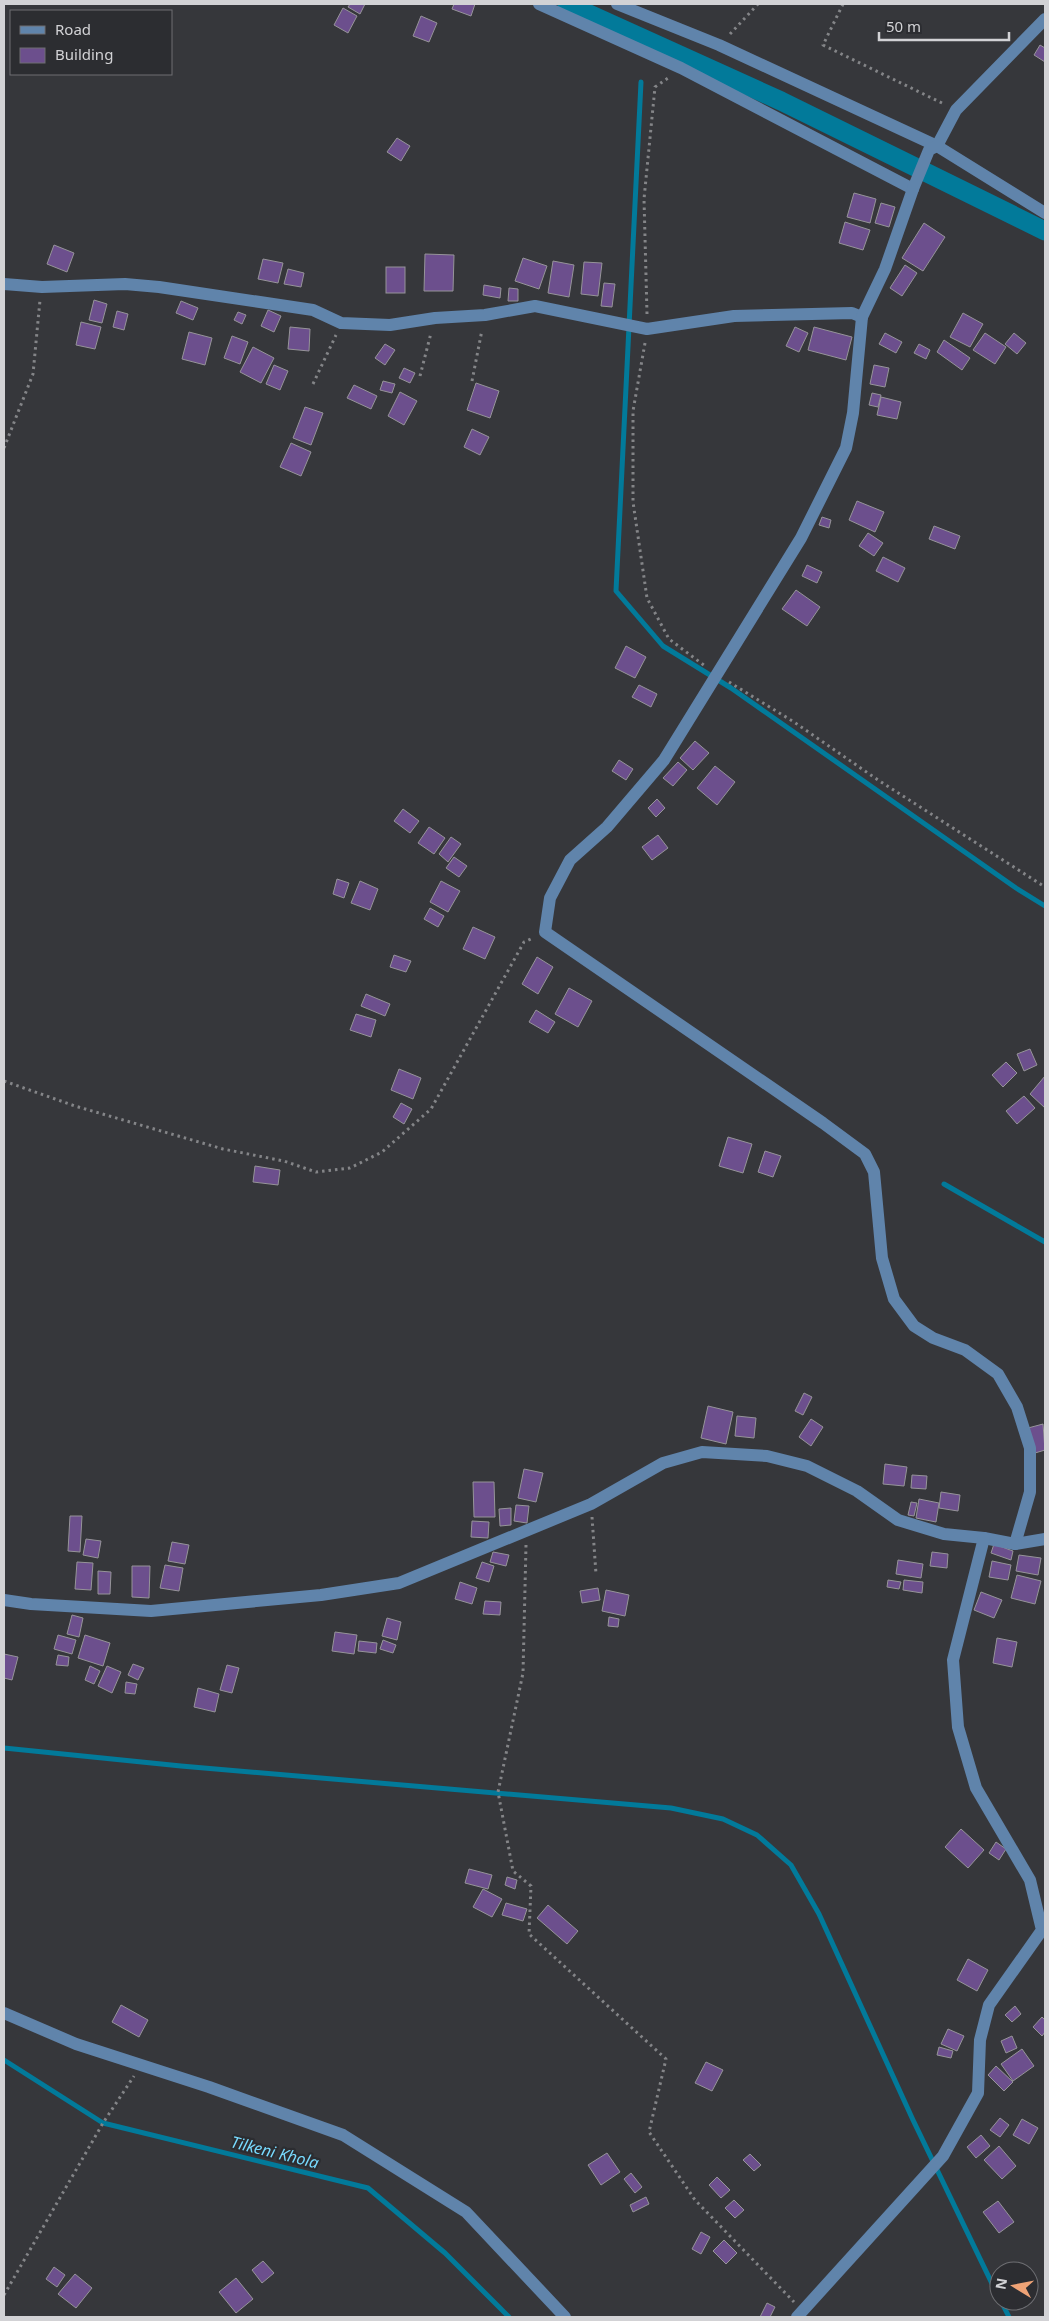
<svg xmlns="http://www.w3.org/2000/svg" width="1049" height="2321" viewBox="0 0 1049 2321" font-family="'Noto Sans',sans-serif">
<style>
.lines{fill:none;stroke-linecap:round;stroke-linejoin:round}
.stream{stroke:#027a9a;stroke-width:5}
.canal{stroke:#027a9a;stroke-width:19}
.building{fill:#6c4f8d;stroke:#969499}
.path{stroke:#848588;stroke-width:3;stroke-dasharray:2.5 4;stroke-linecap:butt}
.minor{stroke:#6084ab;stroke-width:12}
.labels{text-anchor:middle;stroke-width:4.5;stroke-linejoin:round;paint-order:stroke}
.water-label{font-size:16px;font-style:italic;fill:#78dafe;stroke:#2c2d31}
</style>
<rect width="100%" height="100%" fill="#36373b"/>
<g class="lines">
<g class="stream">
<path d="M641,82L616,591L663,646L731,688L1016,888L1045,906"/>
<path d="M944,1184L1045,1242"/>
<path d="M4,1748L181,1766L671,1808L723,1819L757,1835L791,1865L819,1914L913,2120L999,2298"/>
<path d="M4,2060L103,2123L368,2188L445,2253L509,2317"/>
<path d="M1001,2301L1009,2317"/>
</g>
<path class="canal" d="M567,4L781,101L1045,231"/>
</g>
<g class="building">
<path d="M350,4H365L360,14L348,7Z"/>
<path d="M454,4H475L471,16L452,9Z"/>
<path d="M343,8L357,16L348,33L334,25Z"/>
<path d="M421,16L437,23L429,42L413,36Z"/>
<path d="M1040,45L1045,48V62L1034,55Z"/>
<path d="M397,138L410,146L401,161L387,152Z"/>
<path d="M854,193L876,199L870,223L847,217Z"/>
<path d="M881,203L895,207L889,227L875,223Z"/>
<path d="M845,222L870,230L863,250L839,243Z"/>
<path d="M924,223L945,237L923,271L902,258Z"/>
<path d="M54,245L74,253L67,272L47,264Z"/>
<path d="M425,254L454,255L453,291H424Z"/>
<path d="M523,258L547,266L539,289L515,281Z"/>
<path d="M263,259L283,263L278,283L258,279Z"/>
<path d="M553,261L574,265L569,297L548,293Z"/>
<path d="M584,262L602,263L598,296L581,294Z"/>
<path d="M905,265L917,273L902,296L890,288Z"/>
<rect x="386" y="267" width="19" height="26"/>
<path d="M288,269L304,273L301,287L284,284Z"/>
<path d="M604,283L615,284L612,307L601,306Z"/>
<path d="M484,285L501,288L500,298L483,295Z"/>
<path d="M509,288L518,289V301H508Z"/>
<path d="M94,300L107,304L102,323L89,320Z"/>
<path d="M181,301L198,308L193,320L176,313Z"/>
<path d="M268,310L281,316L274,332L261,326Z"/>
<path d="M117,311L128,314L124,330L113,327Z"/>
<path d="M238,312L246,315L242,324L234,320Z"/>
<path d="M963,313L983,324L970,347L950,337Z"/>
<path d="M81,322L101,327L95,349L76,345Z"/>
<path d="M290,327L310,329L309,351L288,349Z"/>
<path d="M795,327L808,333L799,352L786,346Z"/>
<path d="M814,327L852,337L846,360L808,350Z"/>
<path d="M189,332L212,338L205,365L182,359Z"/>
<path d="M885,333L902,342L896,353L879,344Z"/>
<path d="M985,333L1006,347L995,364L973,350Z"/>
<path d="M1014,333L1026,343L1017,354L1005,344Z"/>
<path d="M232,336L248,342L240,364L224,358Z"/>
<path d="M944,340L970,358L962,370L937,352Z"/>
<path d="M385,344L395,350L385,365L375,358Z"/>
<path d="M919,344L930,350L926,359L914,353Z"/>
<path d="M253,347L274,358L261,383L240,372Z"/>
<path d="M274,365L288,371L280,390L266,384Z"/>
<path d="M874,365L889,368L885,387L870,384Z"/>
<path d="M404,368L415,373L410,383L399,378Z"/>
<path d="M383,381L395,384L392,393L380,390Z"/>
<path d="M476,383L499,391L490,418L467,410Z"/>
<path d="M354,385L377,396L371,409L347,398Z"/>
<path d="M400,392L417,401L404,425L388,416Z"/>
<path d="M872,393L881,395L878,407L869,405Z"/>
<path d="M881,397L901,402L897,419L877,415Z"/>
<path d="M305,407L323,413L311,445L293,438Z"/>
<path d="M472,429L489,437L480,455L464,447Z"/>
<path d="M291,443L311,452L301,476L280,467Z"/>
<path d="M857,501L884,512L875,532L849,520Z"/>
<path d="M822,517L831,520L829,528L819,525Z"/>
<path d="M934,526L960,536L955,549L929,539Z"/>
<path d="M868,533L883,543L874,556L859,546Z"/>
<path d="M883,557L905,568L898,582L876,571Z"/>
<path d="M807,565L822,572L817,583L802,576Z"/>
<path d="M796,590L820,607L807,626L782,609Z"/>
<path d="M626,646L646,657L635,678L615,668Z"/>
<path d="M639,685L657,694L651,707L632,697Z"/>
<path d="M695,741L709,753L693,770L680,758Z"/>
<path d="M619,760L633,769L626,780L612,771Z"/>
<path d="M678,762L687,770L673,786L663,778Z"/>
<path d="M715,766L735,782L717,805L697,788Z"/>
<path d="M657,799L665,808L656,817L648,808Z"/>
<path d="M403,809L419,821L410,833L394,821Z"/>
<path d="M429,827L445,838L434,854L418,843Z"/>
<path d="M658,835L668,848L652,860L642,847Z"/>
<path d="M451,837L461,844L448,862L439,854Z"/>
<path d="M454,857L467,866L459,877L446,868Z"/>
<path d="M337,879L349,883L344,898L333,894Z"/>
<path d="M360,881L378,889L370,910L351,903Z"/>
<path d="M441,881L460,891L448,912L430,902Z"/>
<path d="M430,908L444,916L438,927L424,919Z"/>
<path d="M473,927L495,937L485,959L463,949Z"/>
<path d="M394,955L411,961L406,972L390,967Z"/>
<path d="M537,957L553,967L538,994L522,984Z"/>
<path d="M569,988L592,1001L578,1027L555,1014Z"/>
<path d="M366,994L390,1004L385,1016L361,1006Z"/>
<path d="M536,1010L555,1022L548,1033L529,1022Z"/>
<path d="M356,1014L376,1020L371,1037L350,1030Z"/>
<path d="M1030,1049L1037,1065L1024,1071L1017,1054Z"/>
<path d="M1006,1062L1017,1073L1003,1087L992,1075Z"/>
<path d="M399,1069L421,1078L413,1099L391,1090Z"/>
<path d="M1045,1076V1108L1030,1094Z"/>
<path d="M1024,1096L1035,1108L1017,1124L1006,1111Z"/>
<path d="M401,1103L412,1109L404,1124L393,1117Z"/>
<path d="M728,1137L752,1144L743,1173L719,1166Z"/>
<path d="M765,1151L781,1156L773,1177L758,1172Z"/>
<path d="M255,1166L280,1170L278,1185L253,1182Z"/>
<path d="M804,1393L812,1397L803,1415L795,1411Z"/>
<path d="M708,1406L733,1412L726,1444L701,1438Z"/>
<path d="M737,1416L756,1418L754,1438L735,1436Z"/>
<path d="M811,1419L823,1427L811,1446L799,1437Z"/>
<path d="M1043,1424L1045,1450L1035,1453L1028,1428Z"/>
<path d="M885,1464L907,1467L904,1486L883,1484Z"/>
<path d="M524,1469L543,1473L536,1502L518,1498Z"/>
<path d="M912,1475L927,1476L926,1489L911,1488Z"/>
<path d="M473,1482H494L495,1517H474Z"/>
<path d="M941,1492L960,1495L958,1511L939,1508Z"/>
<path d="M919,1499L939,1503L936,1522L916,1518Z"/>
<path d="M911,1502L917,1503L914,1516L908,1515Z"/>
<path d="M516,1505L529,1506L527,1523L514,1521Z"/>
<path d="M511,1508V1525L500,1526L499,1509Z"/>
<path d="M70,1516H82L80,1552L68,1551Z"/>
<path d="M472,1521L489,1522L488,1538L471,1537Z"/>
<path d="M86,1539L101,1541L98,1558L83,1555Z"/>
<path d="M172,1542L189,1545L185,1564L168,1561Z"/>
<path d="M994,1544L1013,1551L1011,1560L991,1553Z"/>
<path d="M493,1552L509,1555L506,1566L490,1562Z"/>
<path d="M932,1552L948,1554L947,1568L930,1566Z"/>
<path d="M1019,1555L1041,1558L1038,1575L1016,1571Z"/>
<path d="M898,1560L923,1564L921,1578L896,1574Z"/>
<path d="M992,1561L1011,1565L1008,1580L989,1577Z"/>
<path d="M77,1562L93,1563L91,1590L75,1589Z"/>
<path d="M482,1562L494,1566L489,1582L476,1578Z"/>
<path d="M165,1565L183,1568L179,1591L160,1588Z"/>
<path d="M132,1566H150L149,1598L132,1597Z"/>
<path d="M98,1571L111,1572L110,1594H98Z"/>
<path d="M1017,1575L1041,1581L1035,1604L1011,1598Z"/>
<path d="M888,1580L901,1582L899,1589L887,1587Z"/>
<path d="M904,1580L923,1582L922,1593L903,1590Z"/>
<path d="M460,1582L477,1588L472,1604L455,1599Z"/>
<path d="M598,1588L600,1600L582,1603L580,1591Z"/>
<path d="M606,1590L629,1595L625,1616L602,1611Z"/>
<path d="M981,1592L1002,1600L994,1618L974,1610Z"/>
<path d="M485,1601L501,1602L500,1615L483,1614Z"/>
<path d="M72,1615L83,1618L79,1637L67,1634Z"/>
<path d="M609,1617L619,1619L618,1627L608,1626Z"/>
<path d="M387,1618L401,1622L397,1640L382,1636Z"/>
<path d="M335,1632L357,1635L354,1654L332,1651Z"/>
<path d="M58,1635L76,1640L72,1654L54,1649Z"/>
<path d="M85,1635L110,1643L103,1666L78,1658Z"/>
<path d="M997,1638L1017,1642L1012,1667L993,1663Z"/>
<path d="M383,1640L396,1645L393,1653L380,1649Z"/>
<path d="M359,1641L377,1643L376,1653L358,1651Z"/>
<path d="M4,1654L18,1657L12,1680L4,1678Z"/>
<path d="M58,1655L69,1657L68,1666L56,1665Z"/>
<path d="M133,1664L144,1668L138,1680L128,1675Z"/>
<path d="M227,1665L239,1668L232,1693L220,1690Z"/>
<path d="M90,1666L100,1671L94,1684L85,1680Z"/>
<path d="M107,1666L121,1672L112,1693L98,1686Z"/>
<path d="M126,1682L137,1684L135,1694L125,1693Z"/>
<path d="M198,1688L219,1694L215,1712L194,1707Z"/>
<path d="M961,1829L984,1850L968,1868L945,1847Z"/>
<path d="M996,1842L1006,1849L999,1860L989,1853Z"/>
<path d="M469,1869L492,1875L488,1889L465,1883Z"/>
<path d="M507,1877L517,1880L515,1889L505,1885Z"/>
<path d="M483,1889L502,1899L492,1917L473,1907Z"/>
<path d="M506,1903L527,1909L523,1921L502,1915Z"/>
<path d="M548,1905L578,1931L567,1944L537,1918Z"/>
<path d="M968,1959L988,1970L977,1991L957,1980Z"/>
<path d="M121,2005L148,2020L139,2037L112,2022Z"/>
<path d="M1015,2006L1021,2014L1012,2022L1005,2015Z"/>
<path d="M1042,2017L1045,2020V2032L1042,2036L1033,2027Z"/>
<path d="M948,2029L964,2036L957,2051L941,2044Z"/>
<path d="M1012,2036L1017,2048L1006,2053L1001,2041Z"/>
<path d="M939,2047L953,2051L951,2058L937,2055Z"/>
<path d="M1022,2049L1034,2066L1013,2081L1001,2064Z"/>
<path d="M706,2062L723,2070L712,2091L695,2083Z"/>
<path d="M996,2066L1013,2082L1004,2091L988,2075Z"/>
<path d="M1000,2118L1009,2125L1000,2137L990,2130Z"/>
<path d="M1022,2119L1038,2128L1029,2144L1013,2135Z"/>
<path d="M981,2135L990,2146L976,2158L967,2147Z"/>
<path d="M999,2146L1016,2166L1002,2179L984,2160Z"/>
<path d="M607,2153L620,2172L601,2185L588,2165Z"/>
<path d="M750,2154L761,2165L754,2171L743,2160Z"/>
<path d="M631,2173L642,2187L635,2193L624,2179Z"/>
<path d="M717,2177L730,2190L721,2198L709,2185Z"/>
<path d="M646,2197L649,2204L633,2212L630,2205Z"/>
<path d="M734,2200L744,2210L735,2218L725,2208Z"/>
<path d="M998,2201L1014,2222L999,2233L983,2212Z"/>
<path d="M701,2232L710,2237L701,2254L692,2249Z"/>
<path d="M724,2240L737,2253L726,2264L713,2251Z"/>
<path d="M263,2261L274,2273L262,2283L252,2270Z"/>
<path d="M54,2267L65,2275L57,2287L46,2279Z"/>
<path d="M75,2274L92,2288L76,2308L58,2294Z"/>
<path d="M236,2278L253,2299L236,2313L219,2292Z"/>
<path d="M767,2303L775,2307L770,2317H760Z"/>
</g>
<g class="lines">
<g class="path">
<path d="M843,4L823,45L944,104"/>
<path d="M730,34L758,4"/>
<path d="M647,314L644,199L655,87L668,78"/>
<path d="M645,343L633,411V502L647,598L669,639L705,666"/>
<path d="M420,376L431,333"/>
<path d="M472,381L482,330"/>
<path d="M313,384L336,335"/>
<path d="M4,448L33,374L40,300"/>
<path d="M729,682L794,722L878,780L1045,887"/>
<path d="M4,1081L75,1106L223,1149L284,1161L316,1172L350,1168L382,1152L431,1109L524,942L533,938"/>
<path d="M592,1517L596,1574"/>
<path d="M526,1545L523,1673L498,1792L513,1871L531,1886L529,1934L666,2059L649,2132L695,2200L794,2302"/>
<path d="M4,2295L103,2123L134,2076"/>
</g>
<g class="minor">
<path d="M539,4L681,68L913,189"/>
<path d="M617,4L719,45L937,146L1045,213"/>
<path d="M4,284L42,287L125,284L159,287L313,310L341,323L390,325L435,318L485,315L535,306L647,329L734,316L852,313L862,317"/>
<path d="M1015,1544L1030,1492V1448L1017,1407L998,1374L965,1350L933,1338L914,1326L894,1299L882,1258L874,1172L865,1154L823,1123L545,932L550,898L570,860L607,827L664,760L801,538L846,448L853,413L862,317L885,269L913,189L929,150L937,146L956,110L1045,19"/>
<path d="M4,1600L31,1604L151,1611L321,1595L399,1583L591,1504L663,1463L702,1452L767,1456L807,1466L857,1491L898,1520L944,1534L984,1538L1015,1544L1045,1539"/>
<path d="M4,2013L76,2044L209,2087L343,2135L466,2212L565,2317"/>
<path d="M797,2317L943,2156L978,2093L980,2040L989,2005L1042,1930L1030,1880L976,1788L958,1727L953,1660L984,1538"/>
</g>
</g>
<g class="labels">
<g class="water-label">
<text transform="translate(275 2152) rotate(14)" y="6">Tilkeni Khola</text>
</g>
</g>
<rect width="1049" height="2321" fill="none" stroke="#d2d2d5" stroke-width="10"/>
<rect x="10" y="10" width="162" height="65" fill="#2c2d31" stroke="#6e6f73"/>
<rect x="20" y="26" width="25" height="8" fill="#6084ab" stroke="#6e6f73"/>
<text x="55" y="35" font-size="15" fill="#d2d2d5">Road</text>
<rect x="20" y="48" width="25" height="15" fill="#6c4f8d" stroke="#6e6f73"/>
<text x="55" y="60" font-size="15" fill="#d2d2d5">Building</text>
<g transform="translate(1014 2286) rotate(280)"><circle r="24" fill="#2c2d31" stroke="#6e6f73"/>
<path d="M0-4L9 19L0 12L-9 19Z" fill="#efa376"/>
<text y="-8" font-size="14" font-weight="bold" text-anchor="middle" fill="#d2d2d5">N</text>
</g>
<path d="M879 32v8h130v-8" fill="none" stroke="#d2d2d5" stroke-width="2.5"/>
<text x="886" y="32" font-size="15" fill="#d2d2d5" stroke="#2c2d31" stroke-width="4" paint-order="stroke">50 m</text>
</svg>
